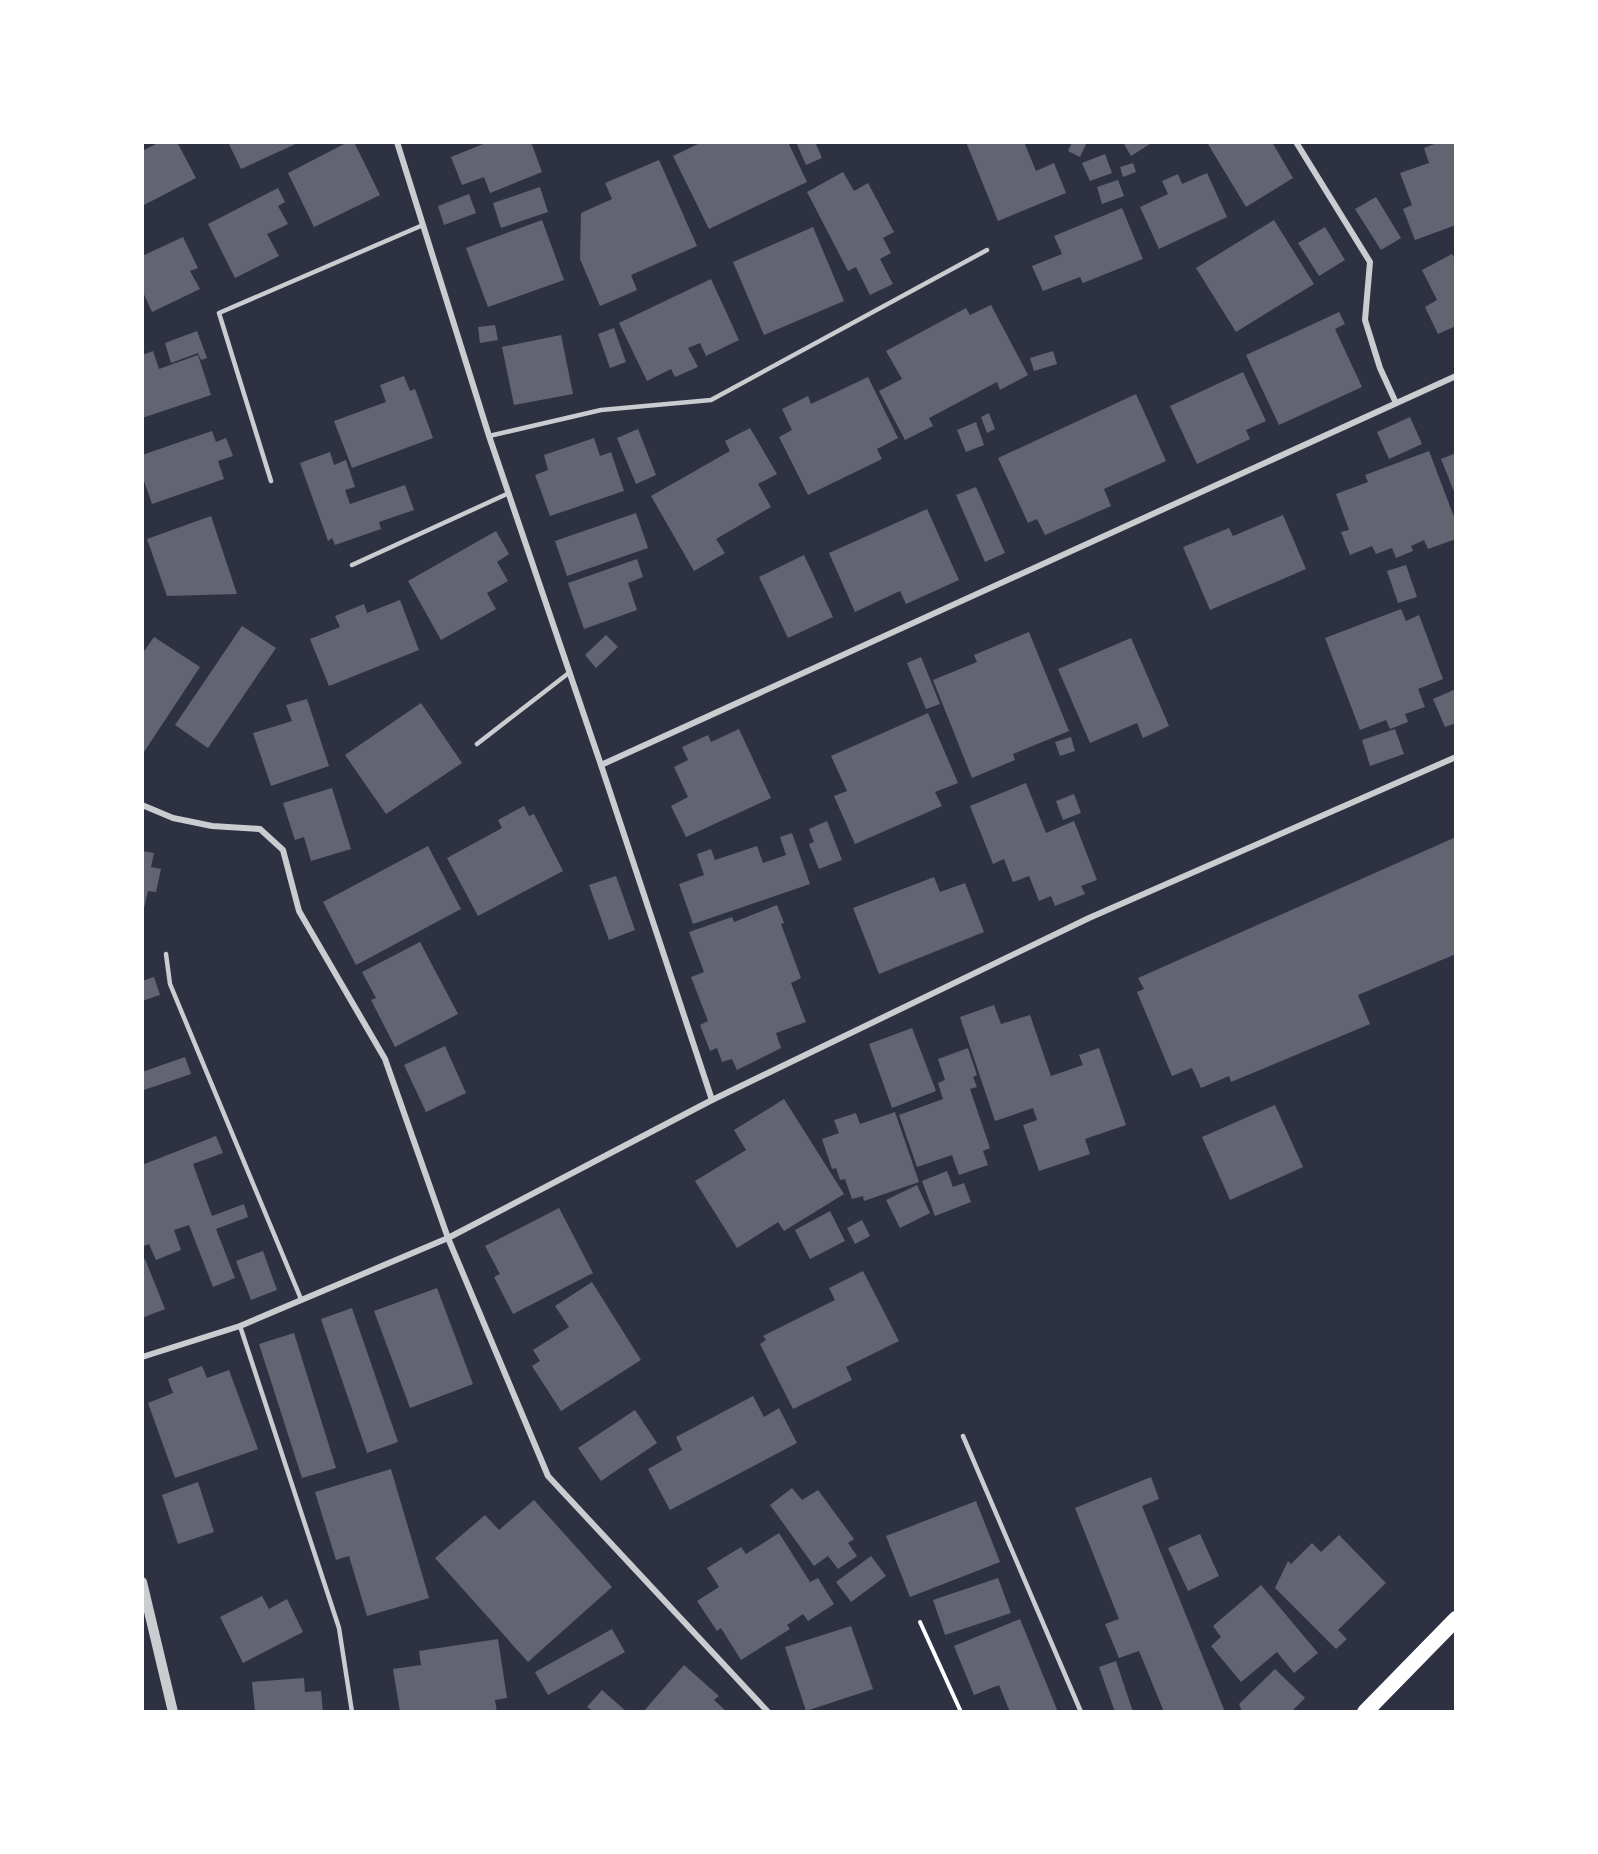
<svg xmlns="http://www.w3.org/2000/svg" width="1598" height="1854" viewBox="0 0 1598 1854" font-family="Spectral,serif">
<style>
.building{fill:#626471}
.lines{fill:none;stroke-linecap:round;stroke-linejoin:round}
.path{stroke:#fff;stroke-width:4}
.service{stroke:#caccd0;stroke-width:4.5}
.minor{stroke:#caccd0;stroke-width:6}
.tertiary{stroke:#caccd0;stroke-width:10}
.trunk{stroke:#fff;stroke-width:16}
</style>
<rect width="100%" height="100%" fill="#2d3142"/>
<g class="building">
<path d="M160,142H177L196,178L142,206V151Z"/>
<path d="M228,142H300L241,169Z"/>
<path d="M348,142H354L380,195L314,227L288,173Z"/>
<path d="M488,142H531L542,172L490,193L484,177L462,185L451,157Z"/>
<path d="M702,142H788L807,182L709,229L673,156Z"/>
<path d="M796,142H815L822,158L806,165Z"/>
<path d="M966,142H1024L1036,171L1054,163L1066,193L998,221Z"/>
<path d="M1072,142H1087L1080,157L1068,151Z"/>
<path d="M1123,142H1153L1131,156Z"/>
<path d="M1210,142H1272L1293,178L1246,207L1208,144Z"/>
<path d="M1439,142H1455L1456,145V225L1415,240L1403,209L1412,205L1400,173L1429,163L1424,148Z"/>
<path d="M1105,154L1112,173L1090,181L1082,163Z"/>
<path d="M659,160L697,246L631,275L637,290L600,306L580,259L581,213L612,199L605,183Z"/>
<path d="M1133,163L1136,172L1123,177L1120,167Z"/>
<path d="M843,172L854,191L868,183L894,232L883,238L891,253L880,259L893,284L870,295L856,267L848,271L807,192Z"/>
<path d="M1207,173L1227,217L1159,249L1140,207L1168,194L1162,181L1178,174L1182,184Z"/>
<path d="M1118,180L1124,196L1102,204L1097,187Z"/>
<path d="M540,187L548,212L501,228L493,203Z"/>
<path d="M278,188L285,202L278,206L288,224L267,234L279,256L235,278L208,224Z"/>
<path d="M469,194L476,213L444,225L438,206Z"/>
<path d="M1376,197L1401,238L1381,250L1355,209Z"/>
<path d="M1122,208L1143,259L1083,283L1080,277L1043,291L1032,266L1062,254L1054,236Z"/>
<path d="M542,220L564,280L488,307L466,248Z"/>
<path d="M1274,220L1314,284L1236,332L1196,268Z"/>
<path d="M813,227L844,301L764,335L733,262Z"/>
<path d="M1325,227L1345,260L1319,276L1298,243Z"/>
<path d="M183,237L198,268L190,271L200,289L152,312L142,290V256Z"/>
<path d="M1452,254L1456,260V326L1438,334L1425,307L1437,300L1422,270Z"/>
<path d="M711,279L739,340L706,356L700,343L688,348L698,367L675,377L671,369L647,381L619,323Z"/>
<path d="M991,305L1028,375L1000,390L997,382L929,418L933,426L905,440L879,391L902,379L886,351L966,308L970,315Z"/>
<path d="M1339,312L1345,324L1335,329L1362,387L1279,425L1246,355Z"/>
<path d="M495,325L498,340L480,343L478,327Z"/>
<path d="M614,328L626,362L610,368L598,334Z"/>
<path d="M197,331L207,358L201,360L198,353L171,363L165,343Z"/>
<path d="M561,335L573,394L514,405L502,347Z"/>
<path d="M153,351L159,369L198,355L211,395L142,418V355Z"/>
<path d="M1053,351L1057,364L1034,371L1030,358Z"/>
<path d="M1243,372L1266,421L1246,430L1250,439L1197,464L1170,406Z"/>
<path d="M404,376L410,391L415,389L433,438L352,468L334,421L386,402L380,385Z"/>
<path d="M868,377L898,438L877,449L882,459L808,495L779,437L792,430L782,409L808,396L811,404Z"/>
<path d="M1136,394L1166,461L1104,489L1111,506L1045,535L1037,519L1028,523L998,458Z"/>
<path d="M989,413L995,429L987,433L981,417Z"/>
<path d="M1410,417L1422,444L1389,459L1377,432Z"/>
<path d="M976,422L984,445L966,452L957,430Z"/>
<path d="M750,428L777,474L758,484L771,507L716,539L725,553L694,571L651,496L730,451L725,441Z"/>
<path d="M638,429L656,475L636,484L617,438Z"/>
<path d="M212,431L216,442L226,438L233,456L218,461L224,479L152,504L142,475V455Z"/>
<path d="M594,438L600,456L611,452L624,491L550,516L535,475L548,470L544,455Z"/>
<path d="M1429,451L1456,522V539L1428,549L1424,540L1411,546L1413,551L1396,558L1392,548L1376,554L1372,546L1350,555L1341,532L1349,530L1336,494L1368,482L1365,475Z"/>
<path d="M330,452L334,465L346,460L355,487L345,490L350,504L405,485L414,510L379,522L381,529L335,545L332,538L328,541L300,463Z"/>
<path d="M1456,453V494H1455L1441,459Z"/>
<path d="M976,487L1005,553L985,562L956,495Z"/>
<path d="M927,509L959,580L906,604L900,591L855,612L829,553Z"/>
<path d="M636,513L648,548L567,576L555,541Z"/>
<path d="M1283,515L1306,569L1210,610L1183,547L1229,528L1233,536Z"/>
<path d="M211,516L237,594L167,596L147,539Z"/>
<path d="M496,531L509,554L497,562L508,581L487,593L496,609L441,640L408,581Z"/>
<path d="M804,555L833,617L788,638L759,577Z"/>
<path d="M637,559L643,577L628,583L637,610L584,629L568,583Z"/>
<path d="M1406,565L1417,597L1398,603L1387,571Z"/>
<path d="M400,600L419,650L329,686L310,639L340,627L335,616L364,604L367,613Z"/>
<path d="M1401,609L1406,621L1419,615L1443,679L1418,689L1425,707L1405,714L1408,722L1390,729L1386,720L1360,730L1325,638Z"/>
<path d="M242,626L276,648L208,748L175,725Z"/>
<path d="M1029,632L1069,731L1013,754L1015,760L972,778L933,680L977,662L974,655Z"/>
<path d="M606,635L618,647L596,668L585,655Z"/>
<path d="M154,637L200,667L142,755V654Z"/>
<path d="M1131,638L1169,726L1143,738L1137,723L1090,743L1058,669Z"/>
<path d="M921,657L940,704L926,709L907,663Z"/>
<path d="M1456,689V723L1445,727L1433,699Z"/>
<path d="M307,699L329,766L271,786L253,733L292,721L286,705Z"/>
<path d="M421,703L462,763L386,814L345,755Z"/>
<path d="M928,713L958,783L935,792L942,806L855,844L834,796L847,791L831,756Z"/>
<path d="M739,729L771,798L686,837L671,806L688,797L674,767L688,760L682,747L708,735L711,742Z"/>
<path d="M1395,729L1404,754L1370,766L1362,740Z"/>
<path d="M1071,737L1075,751L1060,756L1055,742Z"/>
<path d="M1026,783L1046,833L1074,821L1097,880L1081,886L1085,894L1055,906L1051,896L1039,901L1029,876L1013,882L1004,859L993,864L970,806Z"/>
<path d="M332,788L351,849L311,861L304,837L295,840L283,803Z"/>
<path d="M1074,794L1081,813L1063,820L1056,801Z"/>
<path d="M524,806L529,816L534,814L563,871L478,916L447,858L502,828L498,820Z"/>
<path d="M827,821L842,860L819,869L809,844L814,842L809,829Z"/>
<path d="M792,833L810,884L693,924L679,884L704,875L697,854L711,849L715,860L757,846L763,863L786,855L780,837Z"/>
<path d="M1456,837V954L1358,995L1370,1024L1231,1082L1229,1076L1201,1088L1192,1068L1172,1076L1137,992L1144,989L1138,978Z"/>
<path d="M428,846L461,909L356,965L323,902Z"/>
<path d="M142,851L154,853L151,867L161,869L156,892L148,891L143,913Z"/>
<path d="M616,876L635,930L609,940L589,885Z"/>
<path d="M934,877L940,892L965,883L984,932L879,974L853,908Z"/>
<path d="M777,905L784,923L781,924L801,978L791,983L806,1022L776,1033L781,1048L737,1070L732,1059L722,1062L717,1048L710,1051L700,1025L708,1021L691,977L704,972L689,932L732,917L734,922Z"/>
<path d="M420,942L458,1014L395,1047L371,1000L376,998L362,972Z"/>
<path d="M154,977L160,995L142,1001V981Z"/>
<path d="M994,1005L1001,1024L1030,1015L1051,1076L1083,1065L1079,1055L1099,1048L1126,1125L1085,1139L1090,1154L1039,1171L1023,1125L1037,1120L1033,1108L995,1121L960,1017Z"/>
<path d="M912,1028L936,1091L892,1108L869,1044Z"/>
<path d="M445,1046L466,1093L426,1112L404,1065Z"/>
<path d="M968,1048L977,1075L973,1077L977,1087L970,1089L990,1148L983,1151L988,1165L959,1175L952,1155L917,1167L899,1115L943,1099L938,1083L945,1080L938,1059Z"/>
<path d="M185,1057L191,1074L144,1090L142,1072Z"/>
<path d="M784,1099L844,1194L784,1231L778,1222L737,1248L695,1181L746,1150L734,1130Z"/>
<path d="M1275,1105L1303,1167L1230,1200L1202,1137Z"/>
<path d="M895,1112L919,1182L864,1201L863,1196L852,1199L845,1179L840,1180L836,1168L832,1169L822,1139L839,1133L834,1120L856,1113L860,1124Z"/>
<path d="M216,1136L223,1153L193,1164L212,1216L244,1204L248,1217L216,1229L235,1278L213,1287L189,1225L174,1230L181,1250L156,1260L149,1244L142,1247V1165Z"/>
<path d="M947,1171L953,1187L964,1183L971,1202L935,1216L922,1181Z"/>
<path d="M917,1185L930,1213L900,1228L886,1200Z"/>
<path d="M559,1208L593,1273L513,1314L494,1277L500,1274L485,1246Z"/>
<path d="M830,1211L845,1241L810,1259L795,1230Z"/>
<path d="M862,1220L870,1236L855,1244L847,1228Z"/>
<path d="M263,1251L277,1290L251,1300L236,1261Z"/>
<path d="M145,1259L165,1309L142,1318V1260Z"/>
<path d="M863,1271L899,1341L846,1367L852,1380L793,1409L760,1344L766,1340L763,1336L835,1300L829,1288Z"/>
<path d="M592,1282L641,1360L561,1411L532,1366L540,1361L533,1350L569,1327L555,1306Z"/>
<path d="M437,1288L473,1384L410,1408L374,1311Z"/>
<path d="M352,1308L398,1442L367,1453L321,1319Z"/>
<path d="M294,1333L336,1468L302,1478L259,1344Z"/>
<path d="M202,1366L207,1378L229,1370L258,1449L175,1478L148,1403L173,1393L168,1379Z"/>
<path d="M753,1396L764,1417L779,1408L797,1443L670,1510L648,1469L682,1450L676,1437Z"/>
<path d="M635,1410L657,1443L601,1481L578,1448Z"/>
<path d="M391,1469L429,1598L367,1616L349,1556L336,1560L315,1492Z"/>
<path d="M1151,1477L1159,1499L1142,1506L1225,1712H1164L1139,1651L1119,1658L1105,1624L1119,1619L1075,1508Z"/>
<path d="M198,1482L214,1532L178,1544L162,1495Z"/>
<path d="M792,1488L802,1500L818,1490L854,1539L848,1543L857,1556L838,1569L828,1556L814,1566L770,1505Z"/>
<path d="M534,1500L612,1587L528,1662L435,1558L485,1515L499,1530Z"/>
<path d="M976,1501L1000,1562L910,1597L886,1536Z"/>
<path d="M779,1533L810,1582L818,1578L834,1604L808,1621L803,1614L787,1625L790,1629L741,1660L721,1628L717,1631L697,1601L719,1587L707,1568L741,1547L746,1554Z"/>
<path d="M1200,1534L1219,1576L1188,1591L1168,1548Z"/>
<path d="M1339,1535L1386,1583L1338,1630L1347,1639L1336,1649L1275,1588L1288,1561L1291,1564L1312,1543L1321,1552Z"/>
<path d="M871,1556L886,1576L851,1602L836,1582Z"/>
<path d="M998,1578L1011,1613L945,1635L933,1600Z"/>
<path d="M1261,1585L1318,1653L1294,1673L1277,1652L1241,1682L1211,1646L1221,1637L1213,1626Z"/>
<path d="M262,1596L269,1609L287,1599L303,1632L243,1663L220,1617Z"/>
<path d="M1020,1619L1058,1712H1010L999,1685L974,1695L954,1646Z"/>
<path d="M851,1626L873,1689L806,1711L785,1647Z"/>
<path d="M612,1629L625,1652L548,1695L535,1672Z"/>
<path d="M498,1639L507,1698L495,1700L497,1712H400L393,1669L421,1665L419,1651Z"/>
<path d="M1116,1661L1133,1712H1115L1099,1667Z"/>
<path d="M684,1665L719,1696L714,1700L727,1712H643Z"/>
<path d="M1275,1669L1305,1698L1291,1712H1242L1239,1704Z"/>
<path d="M304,1678L305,1692L321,1691L323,1712H255L252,1682Z"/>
<path d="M602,1690L627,1712H589L591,1710L587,1707Z"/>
</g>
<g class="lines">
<path class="path" d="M920,1622L961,1712"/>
<g class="service">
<path d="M489,436L601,410L711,400L987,250"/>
<path d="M271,481L219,313L423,225"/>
<path d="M352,565L509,493"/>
<path d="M477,744L570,672"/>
<path d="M166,954L170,984L301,1299"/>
<path d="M240,1326L339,1628L352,1712"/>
<path d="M963,1436L1081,1712"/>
</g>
<g class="minor">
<path d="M397,142L489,436L601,765L712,1100"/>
<path d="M1296,142L1370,262L1365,320L1380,368L1396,403"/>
<path d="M601,765L1456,376"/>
<path d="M142,805L173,818L212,826L260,829L283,850L299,911L385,1059L448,1238L548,1476L768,1712"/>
<path d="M142,1357L240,1326L448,1238L712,1100L1089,918L1456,757"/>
</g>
<path class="tertiary" d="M142,1582L173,1712"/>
<path class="trunk" d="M1365,1712L1456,1619"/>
</g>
<rect width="1598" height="1854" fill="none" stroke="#ffffff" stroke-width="288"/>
</svg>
